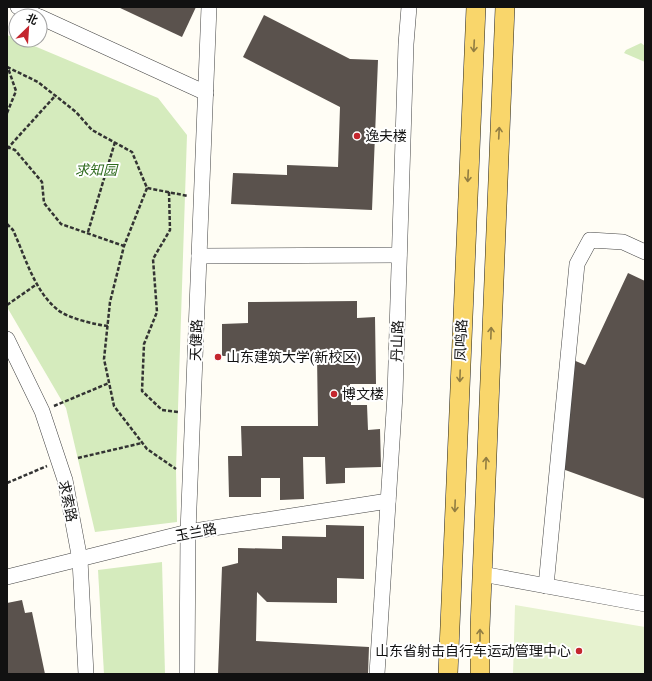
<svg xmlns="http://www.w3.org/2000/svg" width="652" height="681" viewBox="0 0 652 681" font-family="Lora,'Noto Sans SC',serif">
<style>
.green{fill:#d5ebbd}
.pitch{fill:#e6f2cf}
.building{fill:#5a524d}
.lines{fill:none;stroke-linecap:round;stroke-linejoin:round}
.minor-casing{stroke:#444;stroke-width:16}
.major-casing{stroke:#222;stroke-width:20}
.path{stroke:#333;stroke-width:2.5;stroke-dasharray:4 2;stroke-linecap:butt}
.minor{stroke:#fff;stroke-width:15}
.major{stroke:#f9d66b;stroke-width:19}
.oneway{stroke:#917d42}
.poi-dot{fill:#c4262e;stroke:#fff;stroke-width:1.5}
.labels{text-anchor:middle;stroke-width:4;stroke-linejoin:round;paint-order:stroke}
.poi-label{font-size:14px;fill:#111;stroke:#fff;text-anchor:start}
.park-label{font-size:14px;font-style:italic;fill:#2f6b1f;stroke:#fff}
.street-label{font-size:14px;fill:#111;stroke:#fff}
</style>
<rect width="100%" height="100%" fill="#fffdf5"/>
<g class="green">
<path d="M7,35L16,38V40H20L158,98L187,135L176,469L177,522L95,532L66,408L7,307Z"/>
<path d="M641,43L645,46V62L624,53L626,50Z"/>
<path d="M162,562L165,674H104L98,570Z"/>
</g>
<path class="pitch" d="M515,605L645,627V674H513Z"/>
<g class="building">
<path d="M118,7H196L182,37Z"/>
<path d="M264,15L350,59L378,60L372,210L231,204L233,173L287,175V165L338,167L340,107L243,57Z"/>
<path d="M628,273L645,281V499L557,467L571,359L585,365Z"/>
<path d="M357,301V318L375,317L376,384H350L351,405H367L368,430L380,429L381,467L345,468V483L326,484L325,457H303L304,499L280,500V478H261V497H229L228,456H242L241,426H318L317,355L222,356V324L248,323V302Z"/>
<path d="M326,525L364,526V579L337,578V603L267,602L257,592L256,641L369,647L368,674H218L222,567L238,563V548L282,549V536L326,537Z"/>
<path d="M22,600L25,613L32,612L45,674H7V603Z"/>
</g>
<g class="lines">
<g class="minor-casing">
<g id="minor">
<path d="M18,7L37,16"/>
<path d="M40,17L206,93"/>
<path d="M199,256L399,255"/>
<path d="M7,339L42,411L65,480L80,560L86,674"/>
<path d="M482,574L645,604"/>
<path d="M7,577L188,532L388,501"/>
<path d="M546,586L577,264L590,240L623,242L645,252"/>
<path d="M187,674L188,532L209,7"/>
<path d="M377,674L395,395L406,44L409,7"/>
</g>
</g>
<g class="major-casing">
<g id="major">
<path d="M448,674L476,7"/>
<path d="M480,674V628L505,7"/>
</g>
</g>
<g class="path">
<path d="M7,67L38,82L76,112L92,130L132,152L147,188L188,196"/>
<path d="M7,113L16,91L8,68"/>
<path d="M7,147L15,150L42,182L44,203L61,224L124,246"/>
<path d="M7,149L55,96"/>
<path d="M147,188L124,246L110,302L104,359L114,406L147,449L176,469"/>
<path d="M169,192L170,230L153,259L157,312L144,344L142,391L162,410L178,412"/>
<path d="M7,224L13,230C25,256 34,291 58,310C68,318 96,325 108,326"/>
<path d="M88,232L115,142"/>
<path d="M7,305L37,284"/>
<path d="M54,406L109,383"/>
<path d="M78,458L142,443"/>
<path d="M7,483L47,466"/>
</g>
<use href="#minor" class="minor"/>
<use href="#major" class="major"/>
</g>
<defs><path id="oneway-shaft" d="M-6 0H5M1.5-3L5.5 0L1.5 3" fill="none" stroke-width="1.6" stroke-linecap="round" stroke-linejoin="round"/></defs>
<g class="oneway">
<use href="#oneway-shaft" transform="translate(474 46) rotate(93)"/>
<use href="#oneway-shaft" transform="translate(499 133) rotate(-87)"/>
<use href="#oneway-shaft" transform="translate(468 176) rotate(93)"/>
<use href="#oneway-shaft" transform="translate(491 333) rotate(-88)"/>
<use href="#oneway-shaft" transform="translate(460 376) rotate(92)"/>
<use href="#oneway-shaft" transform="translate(486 463) rotate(-88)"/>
<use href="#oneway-shaft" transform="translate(455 506) rotate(92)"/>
<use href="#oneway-shaft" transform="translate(480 635) rotate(-90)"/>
</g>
<g class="poi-dot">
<circle cx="357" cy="136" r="4"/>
<circle cx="218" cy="357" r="4"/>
<circle cx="334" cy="394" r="4"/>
<circle cx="579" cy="651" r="4"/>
</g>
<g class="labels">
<g class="poi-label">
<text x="365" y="141">逸夫楼</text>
<text x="226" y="362">山东建筑大学(新校区)</text>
<text x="342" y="399">博文楼</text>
<text x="571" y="656" text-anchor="end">山东省射击自行车运动管理中心</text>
</g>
<g class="park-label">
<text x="96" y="175">求知园</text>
</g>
<g class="street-label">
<text transform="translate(196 340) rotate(-88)" y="5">天健路</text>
<text transform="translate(461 340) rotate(-88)" y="5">凤鸣路</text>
<text transform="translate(397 341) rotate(-88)" y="5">丹山路</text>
<text transform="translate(68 501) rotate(78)" y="5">求索路</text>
<text transform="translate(196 532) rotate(-11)" y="5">玉兰路</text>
</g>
</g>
<rect width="652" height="681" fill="none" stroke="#111111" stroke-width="16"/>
<g transform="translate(28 28) rotate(25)"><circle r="19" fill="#ffffff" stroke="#a0a0a0"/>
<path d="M0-3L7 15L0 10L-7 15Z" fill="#c4262e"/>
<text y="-6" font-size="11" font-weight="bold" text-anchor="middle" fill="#111111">北</text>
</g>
</svg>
